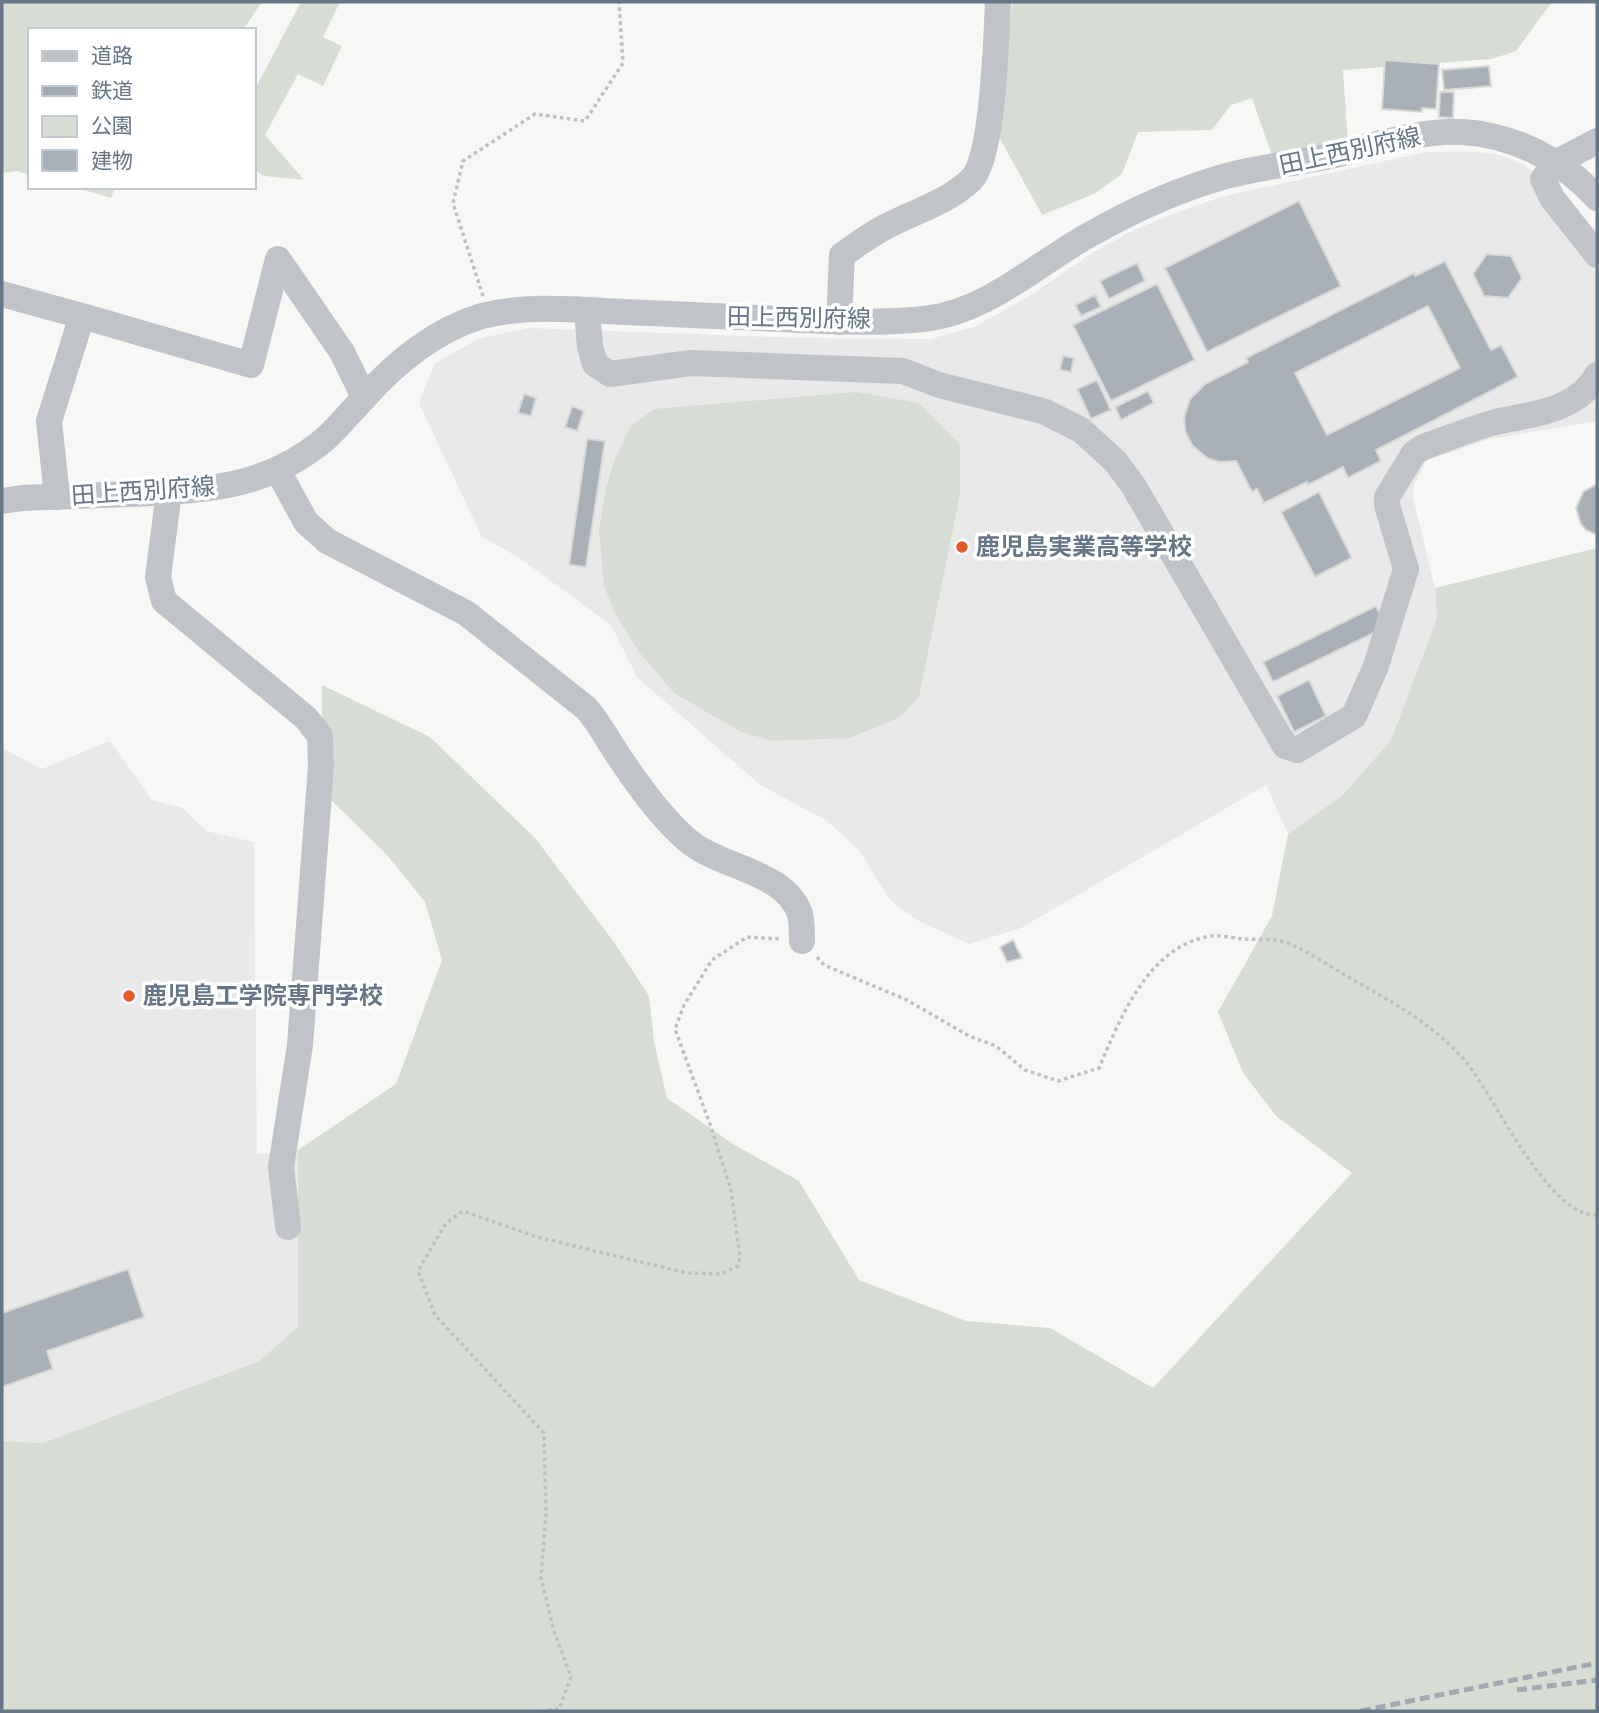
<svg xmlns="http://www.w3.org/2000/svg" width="1599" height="1713" viewBox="0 0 1599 1713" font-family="'Source Sans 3','Noto Sans JP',sans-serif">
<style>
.built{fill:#e8e9e8}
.green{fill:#d7ddd4}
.building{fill:#a9b0b7;stroke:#d9d9d7;stroke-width:2;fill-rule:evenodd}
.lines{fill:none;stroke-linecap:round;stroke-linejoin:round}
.path{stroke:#bdbfc2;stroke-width:3.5;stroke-dasharray:3.5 3.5;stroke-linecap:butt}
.minor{stroke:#c0c4c9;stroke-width:26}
.rail{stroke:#a3a9b0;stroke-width:5;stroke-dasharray:10 5;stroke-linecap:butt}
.poi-dot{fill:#e75c25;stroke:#fff;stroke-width:2.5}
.labels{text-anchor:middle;stroke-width:7;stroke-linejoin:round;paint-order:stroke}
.street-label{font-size:24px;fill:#667686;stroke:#fff}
.poi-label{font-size:24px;font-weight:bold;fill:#667686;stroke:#fff;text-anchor:start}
</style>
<rect width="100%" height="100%" fill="#f7f8f5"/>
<g class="built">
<path d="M1426,152H1479L1504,156L1524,165L1567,198L1597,234V421L1490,439L1426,461L1414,485L1413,497L1435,588L1437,618L1391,740L1343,795L1288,834L1266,785L1021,928L969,944L917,920L890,900L859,850L827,821L759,784L637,677L611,625L518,557L482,537L419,403L435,363L481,338L529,328L801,338L930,339L974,327L1028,297L1092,253L1134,230L1175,213L1221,197Z"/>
<path d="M110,741L152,800L183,808L206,831L254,842L257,1154L298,1150V1327L259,1361L43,1443L2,1441V748L42,769Z"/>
</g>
<g class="green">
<path d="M2,2H262L243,30H30V175L17,171L2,173Z"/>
<path d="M301,2H340L323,37L342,46L323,86L298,74L265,135L304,180L264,176L254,170V91Z"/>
<path d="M1012,2H1552L1516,51L1492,59L1343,70L1348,144L1272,156L1252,98L1231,105L1212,130L1138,132L1122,174L1094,194L1042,215L999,137Z"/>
<path d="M74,187H115L111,198Z"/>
<path d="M857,392L919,403L960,444V494L919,697L900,717L849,738L773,741L741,732L674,693L639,652L615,613L604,586L599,530L606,488L615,459L630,427L654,409Z"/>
<path d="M1597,548V1711H2V1441L43,1443L259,1361L298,1327V1150L396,1084L442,960L425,902L386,854L327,796L322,712V685L430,737L535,838L614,942L649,996L654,1041L667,1098L733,1144L799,1181L859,1280L966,1321L1050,1328L1153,1388L1352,1173L1276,1116L1243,1073L1218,1012L1272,916L1288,834L1343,795L1391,740L1437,618L1435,588Z"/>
</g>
<g class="building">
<path d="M1385,60L1439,64L1436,109L1422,108V112L1382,109Z"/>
<path d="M1489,66L1491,86L1444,90L1442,70Z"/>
<path d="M1440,92H1454L1453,118L1439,117Z"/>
<path d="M1299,201L1341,286L1207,352L1165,268Z"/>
<path d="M1487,254L1511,256L1522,278L1508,298L1484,296L1473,274Z"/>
<path d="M1445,261L1491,350L1501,345L1518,377L1376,450L1381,461L1348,478L1343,467L1308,485L1307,482L1264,503L1257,489L1252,492L1236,461L1219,462L1207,458L1192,445L1185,431L1184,417L1190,399L1205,384L1248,362L1246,358L1414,273L1415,276ZM1428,306L1460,368L1327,435L1295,373Z"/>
<path d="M1137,263L1145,281L1109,299L1100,281Z"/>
<path d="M1157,284L1195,360L1111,401L1073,325Z"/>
<path d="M1095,295L1101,307L1081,316L1075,305Z"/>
<path d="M1063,356L1074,358L1071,372L1060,370Z"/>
<path d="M1097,380L1111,410L1091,419L1077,389Z"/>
<path d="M1148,391L1154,403L1121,420L1115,407Z"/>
<path d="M524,394L536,398L531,416L518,413Z"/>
<path d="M572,406L584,411L577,431L565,427Z"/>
<path d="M587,439L605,441L586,567L569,565Z"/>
<path d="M1597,484V535L1586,530L1581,524L1576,508L1583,492Z"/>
<path d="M1319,492L1352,558L1315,577L1281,512Z"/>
<path d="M1376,606L1386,627L1273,682L1263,662Z"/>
<path d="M1309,680L1326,716L1294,732L1277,696Z"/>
<path d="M1013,940L1022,958L1007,962L1000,947Z"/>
<path d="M128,1269L144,1317L47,1351L53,1369L2,1387V1313Z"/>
</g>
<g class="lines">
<g class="path">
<path d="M483,296L453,203L463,161L535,114L585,121L623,63L619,2"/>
<path d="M817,957L824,965L907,1000L969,1036L996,1046L1025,1070L1058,1081L1099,1068C1121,1017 1148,946 1211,936C1221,935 1233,938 1243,939C1257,940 1277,938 1290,944C1311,953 1331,967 1350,978C1392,1002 1435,1025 1466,1062C1495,1097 1549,1218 1597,1215"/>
<path d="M541,1711L559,1709L571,1677L554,1631L541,1578L546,1513L544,1433L435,1315L418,1271L446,1223L463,1211L537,1237L687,1273L721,1274L738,1266L740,1257L731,1190L711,1127L675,1029L684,1005L712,960L747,937L782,939"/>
</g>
<g class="minor">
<path d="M1597,141L1557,162L1543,179L1552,198L1597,255"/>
<path d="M2,294L82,316"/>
<path d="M587,310L590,347L595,364L610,374L691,363L903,371L939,385L1043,411L1081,430L1115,461L1133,485L1285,746L1297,750L1354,716L1376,666L1406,569L1387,505V497L1414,453L1423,447C1447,439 1472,428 1496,422C1532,414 1577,411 1597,375"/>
<path d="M839,322L842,255C857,245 871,234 887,226C917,210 945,204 971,180C994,157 996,37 998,2"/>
<path d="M278,471L306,522L327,541L466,613L586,708C601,725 609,743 622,761C640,788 662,818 686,839C718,868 785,870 800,914C802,922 802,932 802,941"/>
<path d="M169,492L158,577L164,601L306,718L320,736L321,766L300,1045L281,1167L288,1227"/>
<path d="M57,497L49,421L82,316L251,365L278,259L342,352L364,397"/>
<path d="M2,501L22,498C58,497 95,495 132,494C205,490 265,489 324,440C339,427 351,411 365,397C396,362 437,329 482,316C528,304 580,310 626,312C677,314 728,317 779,319C827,321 876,324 924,319C987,312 1035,265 1089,235C1133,210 1181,188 1230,175C1262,167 1297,163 1330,156C1373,146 1418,130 1463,132C1514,135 1564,161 1597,198"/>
</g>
<g class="rail">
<path d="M1517,1690L1597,1680"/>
<path d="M1361,1711L1597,1663"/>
</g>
</g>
<g class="poi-dot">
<circle cx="962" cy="547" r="7"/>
<circle cx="129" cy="996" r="7"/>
</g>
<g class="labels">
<g class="street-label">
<text transform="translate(1350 151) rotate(-12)" y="8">田上西別府線</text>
<text transform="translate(799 318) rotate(1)" y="8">田上西別府線</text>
<text transform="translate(143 491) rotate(-4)" y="8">田上西別府線</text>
</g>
<g class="poi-label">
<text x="976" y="555">鹿児島実業高等学校</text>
<text x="143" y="1004">鹿児島工学院専門学校</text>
</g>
</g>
<rect width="1599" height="1713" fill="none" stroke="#667686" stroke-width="7"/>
<rect x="28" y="28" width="228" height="161" fill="#ffffff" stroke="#c2c8cf" stroke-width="2"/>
<rect x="42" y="51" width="35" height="10" fill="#c0c4c9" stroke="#c2c8cf" stroke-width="2"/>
<text x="91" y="63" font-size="21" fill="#667686">道路</text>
<rect x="42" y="86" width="35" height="10" fill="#a3a9b0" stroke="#c2c8cf" stroke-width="2"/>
<text x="91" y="98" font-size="21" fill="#667686">鉄道</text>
<rect x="42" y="116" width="35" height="21" fill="#d7ddd4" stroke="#c2c8cf" stroke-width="2"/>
<text x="91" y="133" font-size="21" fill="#667686">公園</text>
<rect x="42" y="150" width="35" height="21" fill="#a9b0b7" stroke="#c2c8cf" stroke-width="2"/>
<text x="91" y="168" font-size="21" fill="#667686">建物</text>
</svg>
